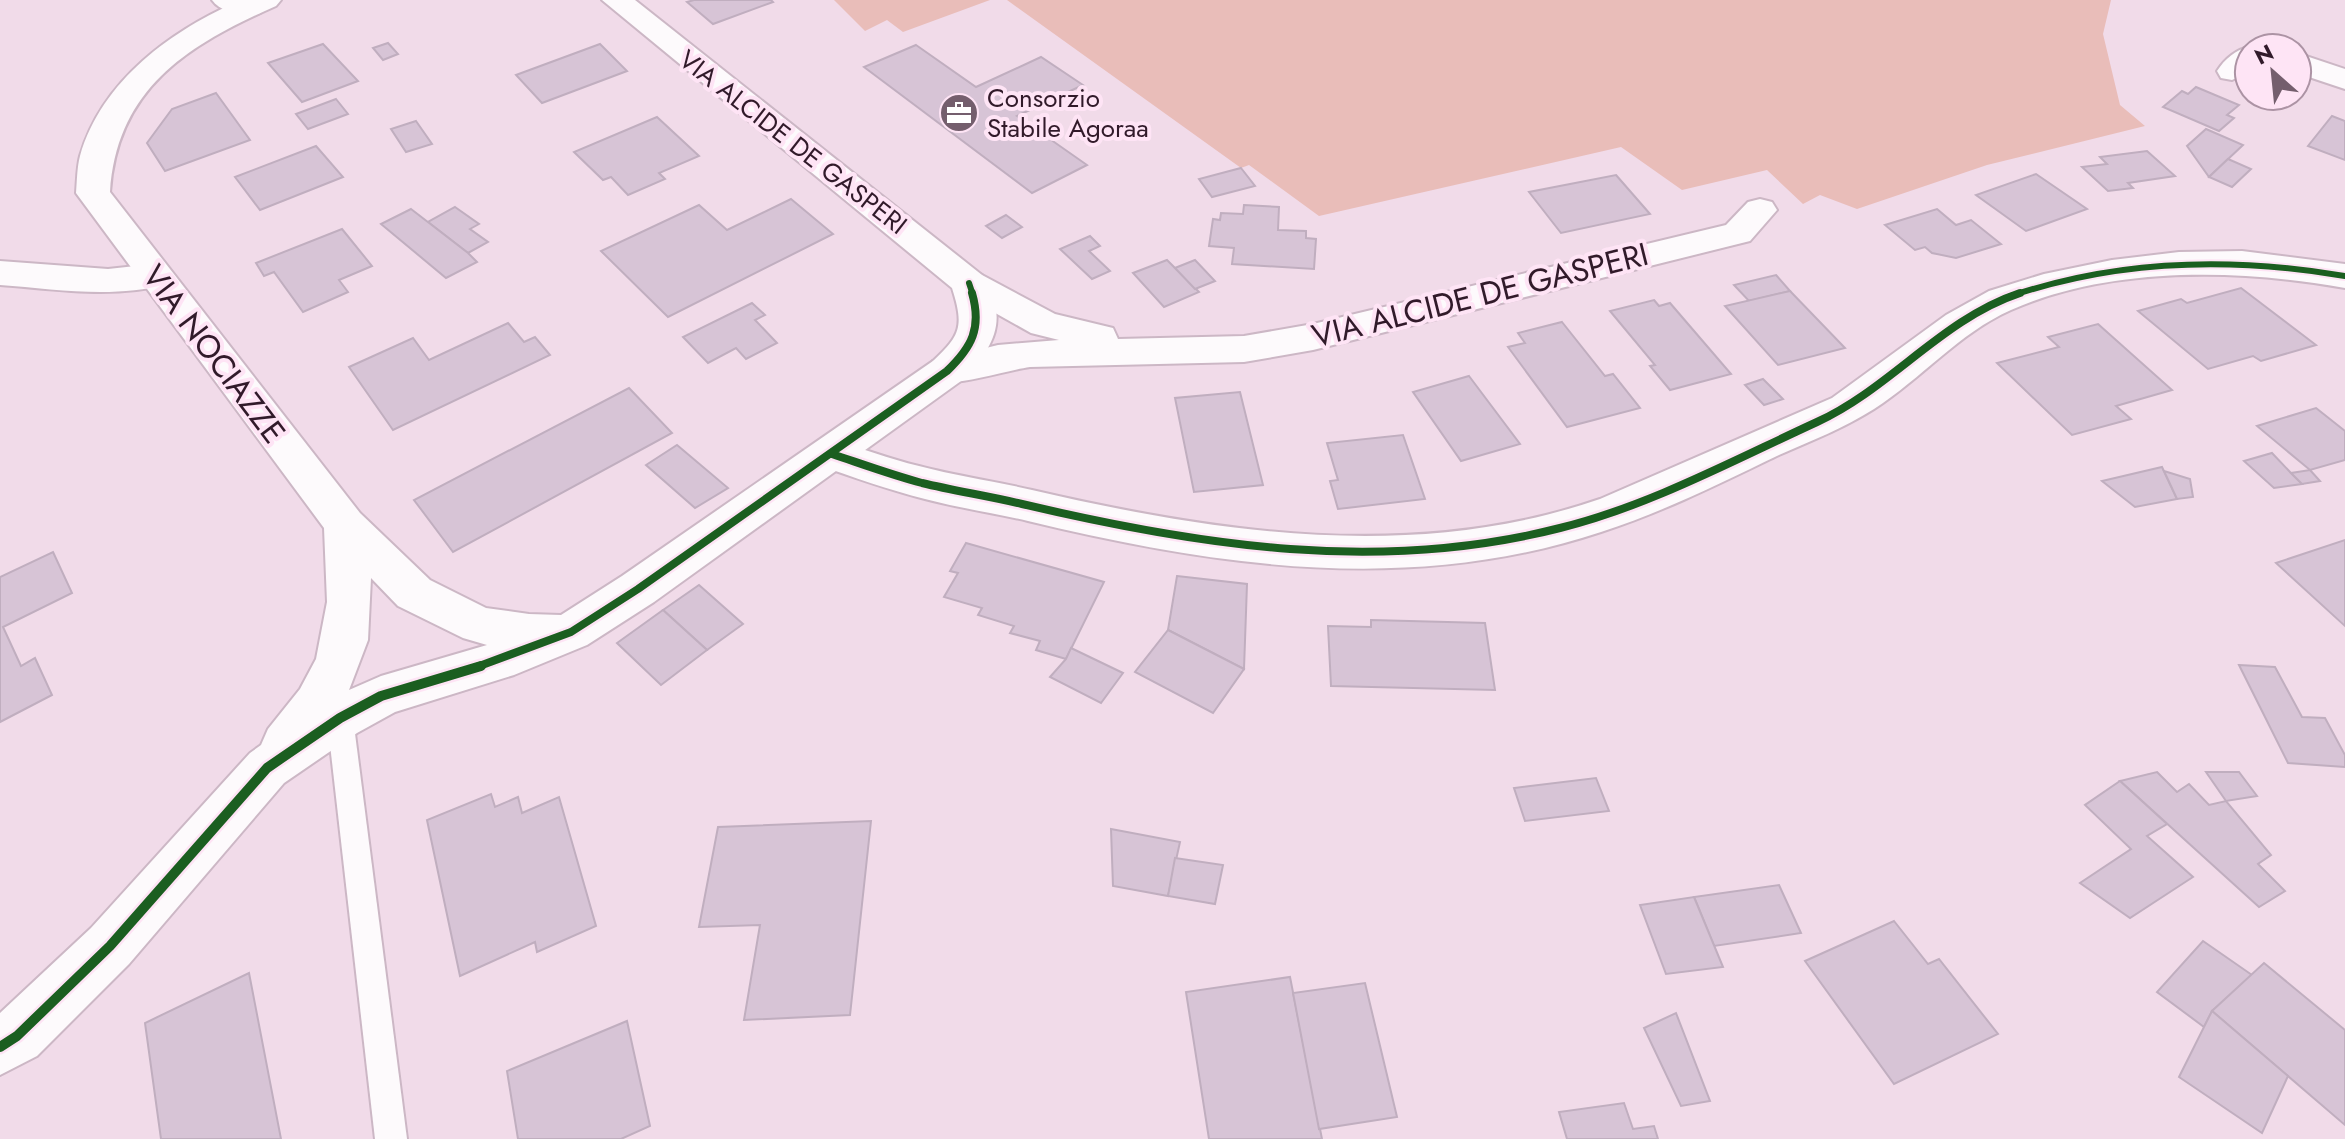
<svg xmlns="http://www.w3.org/2000/svg" width="2345" height="1139" viewBox="0 0 2345 1139" font-family="Jost,sans-serif">
<style>
.green{fill:#e9bdb9}
.building{fill:#d7c4d6;stroke:#c0aebf;stroke-width:2}
.lines{fill:none;stroke-linecap:round;stroke-linejoin:round}
.service-casing{stroke:#ccb7c5;stroke-width:4}
.minor-casing{stroke:#ccb7c5;stroke-width:4}
.tertiary-casing{stroke:#ccb7c5;stroke-width:4}
.service{fill:#fdfafc;fill-rule:evenodd}
.minor{fill:#fdfafc;fill-rule:evenodd}
.tertiary{fill:#fdfafc;fill-rule:evenodd}
.cycleway-far2-casing{stroke:#fee4f5;stroke-width:10}
.cycleway-far1-casing{stroke:#fee4f5;stroke-width:13}
.cycleway-casing{stroke:#fee4f5;stroke-width:15}
.cycleway-far2{stroke:#1b5e20;stroke-width:6}
.cycleway-far1{stroke:#1b5e20;stroke-width:8}
.cycleway{stroke:#1b5e20;stroke-width:10}
.labels{text-anchor:middle;stroke-width:8;stroke-linejoin:round;paint-order:stroke}
.far-poi-label{font-size:26px;fill:#311a2a;stroke:#fee4f5;text-anchor:start}
.far-street-label{font-size:26px;fill:#311a2a;stroke:#fee4f5}
.street-label{font-size:32px;fill:#311a2a;stroke:#fee4f5}
</style>
<rect width="100%" height="100%" fill="#f1dbe9"/>
<g class="green">
<path d="M834,0H990L903,32L887,20L865,31Z"/>
<path d="M1007,0H2111L2103,34L2120,105L2145,126L1987,165L1857,209L1820,195L1803,204L1767,170L1682,190L1621,147L1319,216L1249,165L1241,168Z"/>
</g>
<g class="building">
<path d="M694,0H771L773,2L713,24L687,2Z"/>
<path d="M388,43L398,54L383,60L373,48Z"/>
<path d="M323,44L358,81L302,102L268,63Z"/>
<path d="M600,44L627,71L542,103L516,75Z"/>
<path d="M916,45L976,87L1041,57L1083,85L1017,116L1087,165L1032,193L864,67Z"/>
<path d="M2196,87L2239,105L2227,115L2234,118L2219,131L2163,107L2182,91L2188,94Z"/>
<path d="M216,93L250,140L165,171L147,143L172,109Z"/>
<path d="M336,99L348,114L308,129L296,114Z"/>
<path d="M2332,116L2345,121V160L2308,146Z"/>
<path d="M657,117L699,156L659,173L665,179L628,195L611,177L603,180L574,152Z"/>
<path d="M416,121L432,144L406,152L391,129Z"/>
<path d="M2206,129L2243,145L2209,177L2187,146Z"/>
<path d="M316,146L343,177L260,210L235,177Z"/>
<path d="M2147,151L2175,176L2128,183L2133,188L2108,191L2082,167L2107,164L2100,157Z"/>
<path d="M2228,159L2251,169L2232,187L2209,177Z"/>
<path d="M1241,168L1255,186L1212,197L1199,179Z"/>
<path d="M2036,174L2087,209L2026,231L1976,195Z"/>
<path d="M1616,175L1650,214L1561,233L1529,192Z"/>
<path d="M791,199L833,234L668,317L601,251L699,205L727,230Z"/>
<path d="M1244,205L1279,207L1278,230L1306,231V238L1316,239L1314,269L1232,264L1234,248L1209,246L1213,219L1220,220L1221,213L1243,214Z"/>
<path d="M455,207L479,224L470,229L488,242L468,253L428,222Z"/>
<path d="M411,209L468,253L477,262L446,278L381,224Z"/>
<path d="M1937,209L1956,225L1971,220L2001,244L1956,258L1932,253L1925,247L1915,250L1885,225Z"/>
<path d="M1006,215L1022,227L1002,238L986,226Z"/>
<path d="M342,229L372,266L339,280L348,292L303,312L274,272L264,276L256,263Z"/>
<path d="M1090,236L1100,246L1089,251L1110,271L1092,279L1060,249Z"/>
<path d="M1167,260L1199,292L1164,307L1133,273Z"/>
<path d="M1195,260L1215,281L1195,289L1175,268Z"/>
<path d="M1776,275L1790,291L1749,301L1734,285Z"/>
<path d="M2241,288L2316,345L2261,361L2253,356L2208,369L2138,311L2181,299L2187,303Z"/>
<path d="M1790,291L1845,348L1778,365L1725,306Z"/>
<path d="M1654,300L1659,306L1670,303L1731,374L1670,390L1650,366L1655,365L1610,311Z"/>
<path d="M752,303L765,315L755,320L777,343L746,359L736,348L708,363L683,337Z"/>
<path d="M1562,322L1605,376L1613,374L1640,408L1567,427L1508,347L1525,343L1518,333Z"/>
<path d="M508,323L524,342L535,337L550,355L393,430L349,367L413,338L429,360Z"/>
<path d="M2098,324L2172,390L2116,406L2131,419L2072,435L1997,363L2059,347L2048,337Z"/>
<path d="M1469,376L1520,444L1461,461L1413,392Z"/>
<path d="M1763,379L1783,399L1764,405L1745,385Z"/>
<path d="M629,388L672,433L453,552L414,500Z"/>
<path d="M1240,392L1263,485L1194,492L1175,398Z"/>
<path d="M2316,408L2345,431V460L2310,470L2257,426Z"/>
<path d="M1403,435L1425,499L1338,509L1330,481L1338,480L1327,443Z"/>
<path d="M677,445L728,488L695,508L646,465Z"/>
<path d="M2272,453L2291,473L2302,484L2274,488L2244,461Z"/>
<path d="M2162,467L2177,499L2135,507L2102,481Z"/>
<path d="M2310,470L2320,481L2302,484L2291,473Z"/>
<path d="M2164,471L2190,479L2193,497L2177,499Z"/>
<path d="M2345,540V626L2276,563Z"/>
<path d="M966,543L1104,582L1066,659L1036,650L1040,641L1010,633L1014,626L978,615L982,608L944,597L958,573L950,571Z"/>
<path d="M53,552L72,593L3,627L21,666L35,658L52,695L0,722V577Z"/>
<path d="M1177,576L1247,584L1244,669L1168,630Z"/>
<path d="M699,585L743,624L707,650L663,610Z"/>
<path d="M663,610L707,650L661,685L617,643Z"/>
<path d="M1371,620L1485,623L1495,690L1331,686L1328,626L1371,627Z"/>
<path d="M1168,630L1244,669L1213,713L1135,672Z"/>
<path d="M1071,648L1123,673L1101,703L1050,677L1066,659Z"/>
<path d="M2239,665L2275,667L2302,717L2325,718L2345,755V767L2288,763Z"/>
<path d="M2157,772L2177,792L2189,784L2209,805L2226,801L2271,855L2258,864L2285,891L2259,907L2120,781Z"/>
<path d="M2206,772H2239L2257,796L2226,801Z"/>
<path d="M1596,778L1609,811L1525,821L1514,788Z"/>
<path d="M2120,781L2167,824L2147,836L2193,877L2130,918L2080,883L2131,849L2085,805Z"/>
<path d="M491,794L495,807L518,797L522,813L559,797L596,926L537,952L535,942L460,976L427,820Z"/>
<path d="M871,821L850,1015L744,1020L760,925L699,927L718,827Z"/>
<path d="M1111,829L1180,842L1168,896L1113,886Z"/>
<path d="M1175,858L1223,865L1215,904L1168,896Z"/>
<path d="M1779,885L1801,933L1714,946L1694,897Z"/>
<path d="M1694,897L1723,967L1666,974L1640,905Z"/>
<path d="M1894,921L1928,964L1939,959L1998,1034L1894,1084L1805,961Z"/>
<path d="M2203,941L2252,975L2212,1011L2204,1027L2157,992Z"/>
<path d="M2264,963L2345,1030V1125L2212,1011Z"/>
<path d="M249,973L281,1139H161L145,1023Z"/>
<path d="M1290,977L1322,1139H1209L1186,992Z"/>
<path d="M1365,983L1397,1117L1319,1129L1293,993Z"/>
<path d="M2212,1011L2288,1076L2262,1133L2179,1077Z"/>
<path d="M1676,1013L1710,1101L1681,1106L1644,1028Z"/>
<path d="M627,1021L650,1126L621,1139H518L507,1071Z"/>
<path d="M1624,1103L1633,1129L1654,1126L1658,1139H1567L1559,1112Z"/>
</g>
<g class="lines">
<g class="service-casing">
<path id="service" d="M340,707L349,710L353,718L407,1139H375L327,718L331,710Z"/>
</g>
<g class="minor-casing">
<g id="minor">
<path d="M212,0H258L265,7L260,13C246,17 221,13 212,0Z"/>
<path d="M2249,47L2254,48H2249V72L2232,80L2221,78L2217,71C2225,59 2235,50 2249,47Z"/>
<path d="M2297,53L2345,69V89L2297,73Z"/>
<path d="M1760,199L1772,202L1777,210L1750,241L1313,350L1244,362L1030,367C1003,371 957,387 933,381L928,371L933,361L998,345L1059,340L1031,333L956,291L951,283L956,275L969,271L982,275L1055,314L1113,328L1118,339L1244,336L1313,324L1726,225L1748,202Z"/>
<path d="M2242,251L2345,264V288C2239,269 2111,266 2011,310C1959,333 1921,379 1874,409C1844,428 1811,441 1779,455C1721,483 1663,512 1601,532C1412,595 1218,567 1028,521C994,513 959,508 925,499C889,490 853,477 818,465L812,454L818,443L832,439C861,448 889,459 919,466C956,476 994,481 1032,490C1217,533 1415,563 1600,499L1832,398L1946,315L1989,291L2044,274L2112,260L2179,252Z"/>
<path d="M0,261L108,269L154,264L167,268L172,276L167,284C113,299 55,289 0,285Z"/>
</g>
</g>
<g class="tertiary-casing">
<path id="tertiary" d="M241,0H281L276,6C188,45 117,88 110,192L360,513L430,580L486,608L529,614L561,615L622,576L933,361C961,335 964,326 952,288L602,0H635L982,275C1010,319 995,347 961,381L654,602L587,645L514,675L395,712L357,733L284,783L129,964L37,1056L0,1075V1013L91,928L250,753L261,745L268,729L300,689L316,659L327,602L324,528L76,193C77,181 77,167 80,156C102,80 172,30 241,0ZM371,578L398,606L463,638L487,645L381,676L349,690L368,640Z"/>
</g>
<use href="#service" class="service"/>
<use href="#minor" class="minor"/>
<use href="#tertiary" class="tertiary"/>
<g class="cycleway-far2-casing">
<g id="cycleway-far2">
<path d="M969,283L973,295"/>
<path d="M2014,295C2122,259 2233,257 2345,276"/>
</g>
</g>
<g class="cycleway-far1-casing">
<g id="cycleway-far1">
<path d="M832,454C862,464 892,475 922,483C955,491 989,496 1022,504C1200,546 1380,574 1560,528C1649,506 1734,460 1817,422C1891,388 1942,319 2020,293"/>
<path d="M474,668L571,632L638,589L947,371C972,347 982,328 972,293"/>
</g>
</g>
<g class="cycleway-casing">
<path id="cycleway" d="M0,1047L17,1036L110,946L267,768L340,718L381,696L481,666"/>
</g>
<use href="#cycleway-far2" class="cycleway-far2"/>
<use href="#cycleway-far1" class="cycleway-far1"/>
<use href="#cycleway" class="cycleway"/>
</g>
<defs>
<g id="office-disc" transform="scale(2)"><circle r="9.5" fill="#745e6d" stroke="#fee4f5"/><path d="M-6-3h4V-5.5h4V-3h4V5H-6ZM-1-4.5V-3h2v-1.5ZM-6 0V1H6V0Z" fill="#fff"/></g>
</defs>
<g fill-rule="evenodd">
<use href="#office-disc" x="959" y="113"/>
</g>
<g class="labels">
<g class="far-poi-label">
<text x="987" y="107">Consorzio<tspan x="987" dy="30">Stabile Agoraa</tspan></text>
</g>
<g class="far-street-label">
<text transform="translate(793 142) rotate(38)" y="9">VIA ALCIDE DE GASPERI</text>
</g>
<g class="street-label">
<text transform="translate(1480 295) rotate(-14)" y="11">VIA ALCIDE DE GASPERI</text>
<text transform="translate(214 354) rotate(53)" y="11">VIA NOCIAZZE</text>
</g>
</g>
<g transform="translate(2273 72) rotate(333)"><circle r="38" fill="#fee4f5" stroke="#ac93a4" stroke-width="2"/>
<path d="M0-6L14 30L0 20L-14 30Z" fill="#745e6d"/>
<text y="-12" font-size="22" font-weight="bold" text-anchor="middle" fill="#311a2a">N</text>
</g>
</svg>
